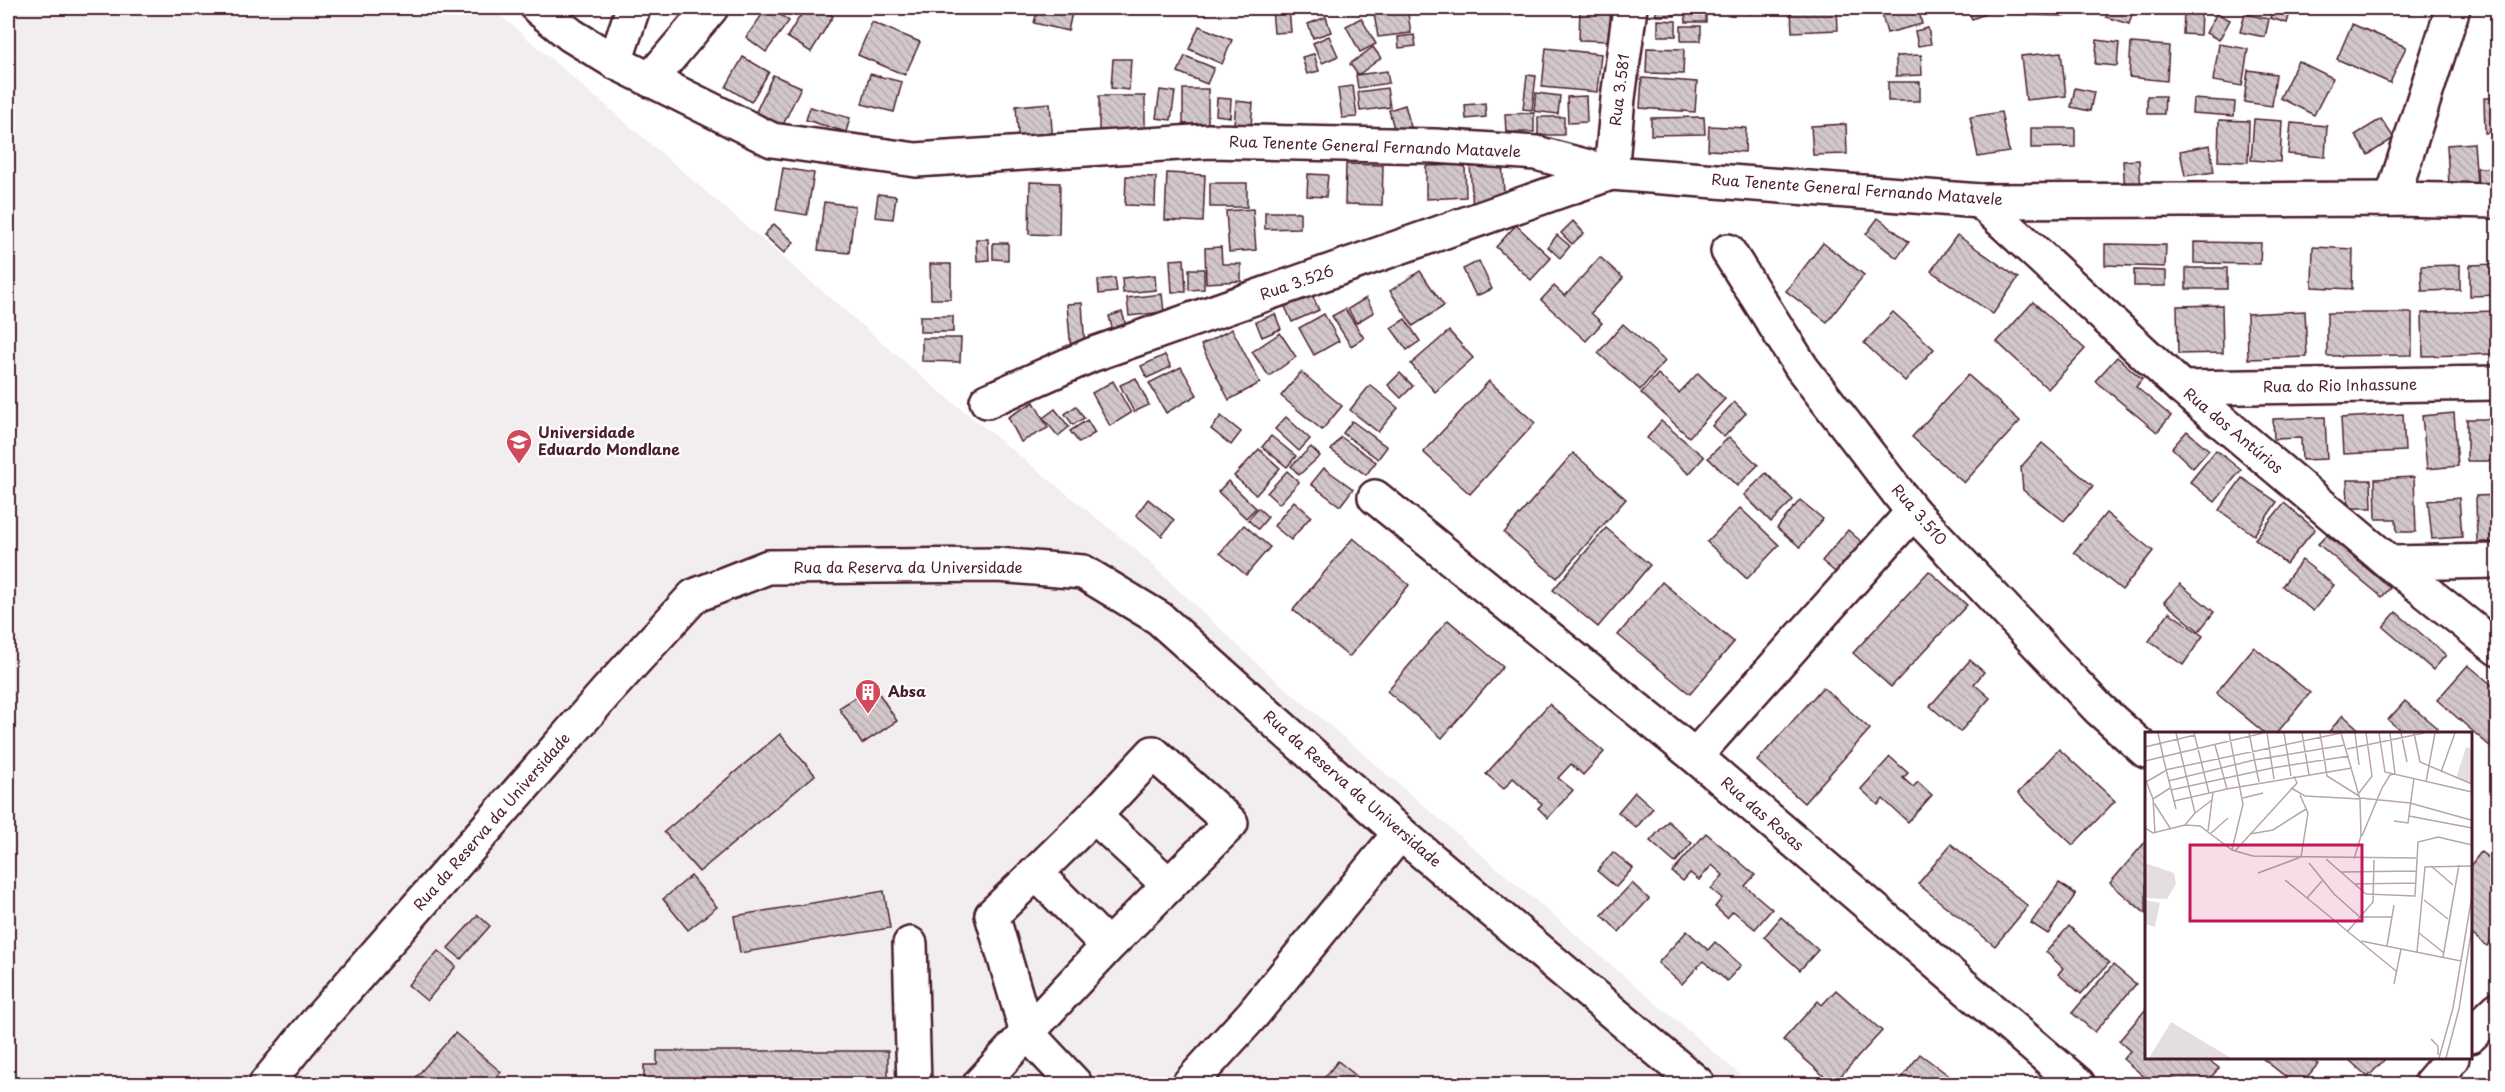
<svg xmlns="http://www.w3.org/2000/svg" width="2505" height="1092" viewBox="0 0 2505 1092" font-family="'Playpen Sans',sans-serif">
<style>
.built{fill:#f2eeef}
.building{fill:url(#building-back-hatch);stroke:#4a1f2b;stroke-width:1.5}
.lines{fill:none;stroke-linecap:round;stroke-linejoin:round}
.minor-casing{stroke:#4a1f2b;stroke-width:38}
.minor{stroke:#fff;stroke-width:33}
.labels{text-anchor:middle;stroke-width:4.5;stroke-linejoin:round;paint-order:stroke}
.street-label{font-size:15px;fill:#4a1f2b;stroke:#fff}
.poi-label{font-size:15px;font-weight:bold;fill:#4a1f2b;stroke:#fff;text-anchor:start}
.inset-road{fill:none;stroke:#b7a5aa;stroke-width:1.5}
.view{fill:#c2185b;fill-opacity:0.15;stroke:#c2185b;stroke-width:3}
.inset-edge{fill:none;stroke:#4a1f2b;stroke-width:3}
</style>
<defs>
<pattern id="building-back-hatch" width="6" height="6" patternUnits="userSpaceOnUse" patternTransform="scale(1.5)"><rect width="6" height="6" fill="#d2c7cb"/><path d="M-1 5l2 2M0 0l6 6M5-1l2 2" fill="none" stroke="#b6aaae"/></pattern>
</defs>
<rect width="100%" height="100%" fill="#fff"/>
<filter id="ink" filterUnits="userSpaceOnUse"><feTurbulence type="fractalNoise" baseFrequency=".0167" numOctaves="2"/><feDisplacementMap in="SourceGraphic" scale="12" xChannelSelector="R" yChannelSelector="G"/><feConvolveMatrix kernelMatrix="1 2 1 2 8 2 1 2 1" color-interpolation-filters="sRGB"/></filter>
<g filter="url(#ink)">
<path class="built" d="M8,8H492L927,381L1135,549L1261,667L1751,1084H8Z"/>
<g class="building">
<path d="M767,8H771L789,21L766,52L746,37Z"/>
<path d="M805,8H818L833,16L811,52L787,37Z"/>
<path d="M1038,8H1073L1068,31L1034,23Z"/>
<path d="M1289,8L1291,32L1274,33L1272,9Z"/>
<path d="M1373,8H1407L1411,33L1378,37Z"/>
<path d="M1580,8H1611L1610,41L1579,40Z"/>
<path d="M1656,8H1674L1675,16H1656Z"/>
<path d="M1685,8H1706V22H1686Z"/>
<path d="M1746,8H1771L1748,14Z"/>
<path d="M1791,8H1837L1838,30L1792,32Z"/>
<path d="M1880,8H1918L1922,24L1887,33Z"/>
<path d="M1967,8H2001L1972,19Z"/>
<path d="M2025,8H2065V16L2025,15Z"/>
<path d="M2109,8H2134L2129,24L2106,17Z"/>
<path d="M2273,8L2291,10L2287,23L2270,18Z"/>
<path d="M2184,11L2201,12L2200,35L2183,34Z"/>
<path d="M2217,13L2230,20L2219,40L2206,33Z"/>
<path d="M2245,14L2269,19L2265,37L2240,32Z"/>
<path d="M1326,17L1331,32L1313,38L1308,24Z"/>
<path d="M1361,18L1376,44L1360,52L1346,26Z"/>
<path d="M1658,20L1676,21V36H1658Z"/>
<path d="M872,22L920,42L905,75L858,55Z"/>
<path d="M2352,24L2406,47L2390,83L2337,59Z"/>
<path d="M1199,26L1232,40L1222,64L1189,49Z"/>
<rect x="1681" y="26" width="20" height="15"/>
<path d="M1928,28L1931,44L1918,46L1915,31Z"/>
<path d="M1414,35L1416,46L1399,48L1398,37Z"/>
<path d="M1329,36L1338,56L1322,63L1313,43Z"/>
<path d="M2097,40L2119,43L2117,66L2095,64Z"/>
<path d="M2131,43L2169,46L2167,81L2129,77Z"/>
<path d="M2219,44L2248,49L2242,86L2213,81Z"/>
<path d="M1373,47L1381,58L1358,75L1350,64Z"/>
<path d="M1546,48L1601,54L1597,92L1542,87Z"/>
<path d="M1647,48L1684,49L1683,74L1646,73Z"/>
<path d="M2061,52L2066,96L2026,100L2021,56Z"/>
<path d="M1314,54L1319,71L1307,74L1302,57Z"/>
<path d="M1921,55L1922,75L1896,76V56Z"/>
<path d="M1185,56L1214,68L1207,84L1178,72Z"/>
<path d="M743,57L769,72L751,102L726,87Z"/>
<path d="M1113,59H1131L1129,90L1111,88Z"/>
<path d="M2298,61L2333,78L2314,115L2280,98Z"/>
<path d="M2248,70L2276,74L2272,106L2244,102Z"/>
<path d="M1387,71L1389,83L1358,88L1356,75Z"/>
<path d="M870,74L902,82L894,112L862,104Z"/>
<path d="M773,75L801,87L782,127L755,114Z"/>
<path d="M1527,75L1536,76L1532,110L1523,109Z"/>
<path d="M1642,78L1697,82L1695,112L1640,108Z"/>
<rect x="1888" y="82" width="32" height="19"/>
<path d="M1353,86L1357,117L1342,118L1338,88Z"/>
<path d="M1387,88L1390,107L1360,111L1358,92Z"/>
<path d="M2075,88L2094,92L2090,111L2071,107Z"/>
<rect x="1183" y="89" width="25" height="35"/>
<path d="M1160,90L1175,92L1171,120L1156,118Z"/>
<path d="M1536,93L1560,96L1558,114L1534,111Z"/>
<rect x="1099" y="96" width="46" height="44"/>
<path d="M1586,96L1587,122L1568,123L1567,97Z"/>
<path d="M2147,96H2165L2164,114H2147Z"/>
<path d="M1217,98L1231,99L1230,117L1216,115Z"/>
<path d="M2484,98H2498V133H2485Z"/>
<path d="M2193,99L2235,102L2234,116L2192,113Z"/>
<path d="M1236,101L1253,103L1251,126L1234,125Z"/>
<path d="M1050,103L1053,143L1019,146L1016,106Z"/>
<path d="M1485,103L1486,117L1466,119L1465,105Z"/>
<path d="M1405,105L1411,127L1395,132L1389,110Z"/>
<path d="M810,107L850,118L846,132L806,120Z"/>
<path d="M2001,112L2009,152L1978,157L1970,117Z"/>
<path d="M1534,113V132H1506L1505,114Z"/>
<rect x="1538" y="117" width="26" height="18"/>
<path d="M1704,117L1705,134L1651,135V118Z"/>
<path d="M2254,119L2282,121L2280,162L2251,160Z"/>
<path d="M2381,119L2394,138L2368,155L2355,135Z"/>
<path d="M2219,120L2249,121L2248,162L2218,161Z"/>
<path d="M2291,123L2327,126L2325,157L2288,154Z"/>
<path d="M1846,124L1847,154L1813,155L1811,126Z"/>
<path d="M1709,126L1746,128L1745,152L1708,150Z"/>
<path d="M2031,128H2075V147L2031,148Z"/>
<rect x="2490" y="140" width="8" height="23"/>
<path d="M2474,143L2477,183L2449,185L2447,145Z"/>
<path d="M2210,145L2214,172L2185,176L2180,151Z"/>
<path d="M2139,160L2141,190L2125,191L2123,161Z"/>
<path d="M1502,163L1505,207L1473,209L1470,165Z"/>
<path d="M1346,164L1383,165L1382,205L1345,204Z"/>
<path d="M1465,165L1466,197L1426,199V166Z"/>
<path d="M783,168L814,173L807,215L776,210Z"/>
<path d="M2477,168H2498V188L2478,189Z"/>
<path d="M1167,173L1205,175L1203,222L1165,220Z"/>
<path d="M1308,174L1328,175L1326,197L1307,196Z"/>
<path d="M1126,176L1156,177L1155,206L1125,205Z"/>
<path d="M1030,182L1060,183L1059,235L1029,234Z"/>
<rect x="1210" y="183" width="37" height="24"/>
<path d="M878,194L896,196L893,219L875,217Z"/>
<path d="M824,202L855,206L849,253L818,250Z"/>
<path d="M1253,209L1256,250L1229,252L1226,211Z"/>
<path d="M1265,212H1300V228L1265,229Z"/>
<path d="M1878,218L1909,242L1897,258L1866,234Z"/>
<path d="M1573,221L1584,233L1572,244L1561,233Z"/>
<path d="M774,224L794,242L784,253L764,235Z"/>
<path d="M1516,225L1551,258L1531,280L1496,247Z"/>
<path d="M1557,235L1570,246L1560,258L1548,247Z"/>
<path d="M1957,235L2018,278L1993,314L1931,271Z"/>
<path d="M976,239H988L989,260L977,261Z"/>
<path d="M2194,242L2261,243L2260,264L2194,263Z"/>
<path d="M993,243H1008V260L993,259Z"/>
<path d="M1823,243L1864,275L1827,322L1786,291Z"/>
<path d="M2105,244L2166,245L2165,267L2105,265Z"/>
<path d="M1221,247L1222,264H1241V281L1206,283L1205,248Z"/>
<path d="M2313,247L2353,249L2352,289L2312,287Z"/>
<path d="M1600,257L1623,278L1591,313L1602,323L1586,341L1541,300L1554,286L1565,296Z"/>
<path d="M1184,259L1186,292H1172L1170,260Z"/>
<path d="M1479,261L1492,289L1476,296L1463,269Z"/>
<path d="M930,264H951V299H931Z"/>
<path d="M2498,264V295L2470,296V265Z"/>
<path d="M2460,265V290L2422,291L2421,266Z"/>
<rect x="2186" y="268" width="41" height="21"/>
<path d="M1189,269H1204V289L1189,290Z"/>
<path d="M2134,270L2166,271V286H2134Z"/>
<path d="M1420,271L1444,306L1413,326L1390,291Z"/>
<path d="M1155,275L1156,290L1123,293L1122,278Z"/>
<path d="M1115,278L1117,292L1099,294L1098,280Z"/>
<path d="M1309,288L1319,310L1292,322L1282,300Z"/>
<path d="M1162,294L1164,312L1129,316L1127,298Z"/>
<path d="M1366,298L1374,312L1356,323L1348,309Z"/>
<path d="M2033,302L2085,349L2048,389L1997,342Z"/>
<path d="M1082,303L1085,349L1071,350L1067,304Z"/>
<path d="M2222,305L2223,353L2178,354L2177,306Z"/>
<path d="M1345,309L1364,338L1351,346L1332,316Z"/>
<path d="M2305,311L2307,357L2248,359L2247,314Z"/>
<path d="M2498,311V354L2423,356L2422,313Z"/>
<path d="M1122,312L1127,328L1113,331L1109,316Z"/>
<path d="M1893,312L1934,349L1905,381L1864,343Z"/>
<path d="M2327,313H2412V355L2327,356Z"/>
<path d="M1275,314L1281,329L1262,337L1256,322Z"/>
<path d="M1324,314L1339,341L1314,355L1299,328Z"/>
<rect x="920" y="316" width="33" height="16"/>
<path d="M1405,319L1420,341L1407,350L1391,328Z"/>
<path d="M1623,324L1665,361L1640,390L1598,353Z"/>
<path d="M1232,329L1260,383L1229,400L1201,345Z"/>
<path d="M1449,331L1473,358L1435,392L1411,364Z"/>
<path d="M1280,333L1296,357L1269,376L1252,352Z"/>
<path d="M922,338H961L960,362L922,361Z"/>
<path d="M1165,355L1171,367L1147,378L1141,366Z"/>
<path d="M2117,357L2142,379L2136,387L2171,416L2157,432L2095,381Z"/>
<path d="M1181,367L1197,395L1166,413L1149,383Z"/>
<path d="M1301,372L1342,406L1322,430L1281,396Z"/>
<path d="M1400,373L1413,386L1401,398L1388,385Z"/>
<path d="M1698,373L1725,399L1689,437L1641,393L1658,374L1679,393Z"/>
<path d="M1968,375L2020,421L1964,483L1912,437Z"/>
<path d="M1136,378L1149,405L1134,412L1120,385Z"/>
<path d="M1113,381L1131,413L1110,426L1092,393Z"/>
<path d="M1489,381L1535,423L1470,494L1423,452Z"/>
<path d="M1370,385L1398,408L1378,432L1350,410Z"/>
<path d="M1034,402L1048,428L1021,442L1008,417Z"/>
<path d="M1734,402L1746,413L1724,437L1712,426Z"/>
<path d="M1076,406L1084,418L1073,425L1065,414Z"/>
<path d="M1055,409L1069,427L1058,436L1043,418Z"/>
<path d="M2454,413L2458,466L2427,469L2422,416Z"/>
<path d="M2403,414L2405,451L2343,454L2341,418Z"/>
<path d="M1221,416L1241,432L1231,445L1211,429Z"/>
<path d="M1286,417L1310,439L1299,451L1275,429Z"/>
<path d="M2325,417L2327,459L2302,460L2301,438L2274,439L2273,419Z"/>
<rect x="2467" y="419" width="31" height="42"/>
<path d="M1087,420L1095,433L1079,443L1070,431Z"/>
<path d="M1352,421L1387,447L1378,459L1343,433Z"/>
<path d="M1661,421L1704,457L1689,474L1647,438Z"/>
<path d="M2187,431L2209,450L2193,468L2172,448Z"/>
<path d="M1271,436L1296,456L1287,467L1262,447Z"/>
<path d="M1341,437L1376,462L1366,475L1331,450Z"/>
<path d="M1729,437L1758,465L1737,486L1708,458Z"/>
<path d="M2042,443L2093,486L2064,521L2023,490L2021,467Z"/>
<path d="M1311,447L1320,456L1299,475L1291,466Z"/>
<path d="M1259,449L1280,468L1256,495L1234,476Z"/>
<path d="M2216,450L2241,470L2215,502L2190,482Z"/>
<path d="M1573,453L1626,499L1557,578L1504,533Z"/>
<path d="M1324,468L1353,489L1340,506L1311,484Z"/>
<path d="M1287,471L1299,482L1279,504L1267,493Z"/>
<path d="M1766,473L1793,500L1771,522L1744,495Z"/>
<path d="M2414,477L2416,532H2397L2396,519H2376L2375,479Z"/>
<path d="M2242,478L2277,502L2254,535L2219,510Z"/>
<path d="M2347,480H2371L2372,508H2348Z"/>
<path d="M1228,481L1256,508L1246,518L1218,492Z"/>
<path d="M2498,495V542H2477L2476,496Z"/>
<path d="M2459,498L2462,537L2432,539L2428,501Z"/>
<path d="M1148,499L1174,520L1162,536L1136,515Z"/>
<path d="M1800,500L1823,519L1800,547L1777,528Z"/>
<path d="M1294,501L1311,516L1291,540L1274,526Z"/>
<path d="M2284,503L2315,529L2286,564L2255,539Z"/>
<path d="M1258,508L1268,517L1258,529L1248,520Z"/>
<path d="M1740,508L1779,545L1747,579L1707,542Z"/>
<path d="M2106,513L2153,551L2122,590L2074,552Z"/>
<path d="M1244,525L1270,547L1246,575L1220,553Z"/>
<path d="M1606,528L1650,565L1598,627L1553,590Z"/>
<path d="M1848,530L1865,545L1840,576L1822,561Z"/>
<path d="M2327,535L2390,588L2382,597L2318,544Z"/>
<path d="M1353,538L1409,585L1349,657L1293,610Z"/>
<path d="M2302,560L2334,585L2313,611L2282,586Z"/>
<path d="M1929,571L1967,605L1891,687L1853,653Z"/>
<path d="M1662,582L1734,642L1690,694L1618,635Z"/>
<path d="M2180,584L2214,612L2199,631L2164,602Z"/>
<path d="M2169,612L2203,636L2183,665L2149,641Z"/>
<path d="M2396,612L2446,655L2433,670L2383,627Z"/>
<path d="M1448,620L1503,667L1442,738L1387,691Z"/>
<path d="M2254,647L2310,693L2276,734H2266L2216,693Z"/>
<path d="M1970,660L1984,672L1974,684L1990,698L1960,732L1930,706Z"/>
<path d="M2468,665L2498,690V742L2492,748L2437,700Z"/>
<path d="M874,686L897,721L862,744L839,708Z"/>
<path d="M1823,687L1870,729L1804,803L1757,761Z"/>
<path d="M2405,701L2437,728L2432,734H2405L2388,720Z"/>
<path d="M1549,704L1604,752L1583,775L1571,764L1558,778L1573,790L1548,818L1538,808L1542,804L1513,778L1504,789L1486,774Z"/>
<path d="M2343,715L2364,734H2327Z"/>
<path d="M780,734L815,775L699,872L664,832Z"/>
<path d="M2059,749L2115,801L2073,845L2018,793Z"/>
<path d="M1890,757L1908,773L1903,778L1913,787L1918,782L1932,795L1908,822L1883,799L1878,805L1861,789Z"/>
<path d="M1635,792L1653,808L1636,828L1618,812Z"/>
<path d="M1668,821L1692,843L1675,863L1650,841Z"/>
<path d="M1706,833L1755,875L1745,886L1772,909L1755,929L1733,911L1727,918L1715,907L1722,898L1711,889L1723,875L1712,865L1699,880L1690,873L1683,881L1672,872Z"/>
<path d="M2146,841V914L2110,883Z"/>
<path d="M1951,844L2028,906L1995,946L1918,884Z"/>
<path d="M1613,852L1633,868L1616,887L1597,871Z"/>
<path d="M2481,852L2498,865V934L2487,946L2470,933V866Z"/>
<path d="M691,876L717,907L688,930L663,899Z"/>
<path d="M1632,883L1649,899L1619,932L1602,915Z"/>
<path d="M2059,883L2076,894L2048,934L2031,923Z"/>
<path d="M884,891L890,928L740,953L734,916Z"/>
<path d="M478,915L490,926L461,959L448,948Z"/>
<path d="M1781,917L1818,950L1800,970L1764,937Z"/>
<path d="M2069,926L2109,963L2081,994L2058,974L2063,968L2046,952Z"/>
<path d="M1687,931L1708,950L1715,942L1741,965L1727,981L1703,961L1682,984L1658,963Z"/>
<path d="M438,951L456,966L427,1001L408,985Z"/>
<path d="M2113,965L2136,984L2095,1032L2072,1013Z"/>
<path d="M1836,990L1882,1031L1833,1084L1783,1040L1818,1001L1822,1005Z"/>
<path d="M2146,1009V1058H2206L2219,1068L2205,1084H2153L2123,1059L2130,1051L2119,1041Z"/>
<path d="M455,1033L501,1072L491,1084H410Z"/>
<path d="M657,1051H888V1084H644V1065H657Z"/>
<path d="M1920,1054L1960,1084H1897Z"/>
<path d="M2262,1058H2310L2318,1064L2301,1084H2295Z"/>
<path d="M2347,1058H2386L2368,1077Z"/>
<path d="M1338,1061L1365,1083L1363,1084H1319Z"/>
</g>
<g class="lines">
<g class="minor-casing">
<g id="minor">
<path d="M538,8L571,35L615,62L772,140L916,160L1210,141L1435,146L1536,153L1611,173L1980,201L2392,199L2498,201"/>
<path d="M615,62L633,8"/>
<path d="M650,80L711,8"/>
<path d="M2392,199L2453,8"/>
<path d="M1980,201L2182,388L2390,563L2498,649"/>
<path d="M1728,251L1802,368L1913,512L2098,708L2146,751"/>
<path d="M2182,388L2498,383"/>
<path d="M987,401L1091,355L1611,173L1618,98L1630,8"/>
<path d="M1375,497L1695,756"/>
<path d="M1913,512L1695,756L2078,1084"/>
<path d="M2390,563L2498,561"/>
<path d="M1094,816L1169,885"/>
<path d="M1036,873L992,915L1027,1033L1108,946L1231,823L1153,753L1094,816L1036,873L1108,946"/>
<path d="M910,944L914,1084"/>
<path d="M2470,1036L2498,1009"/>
<path d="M266,1084L309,1031L607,691L694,596L768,567L997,565L1083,572L1159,618L1400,833L1698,1084"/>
<path d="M980,1084L1027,1033L1075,1084"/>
<path d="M1189,1084L1253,1014L1400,833"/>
<path d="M2430,1084L2452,1058"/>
</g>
</g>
<use href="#minor" class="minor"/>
</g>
</g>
<defs>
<g id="university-pin" transform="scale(1.35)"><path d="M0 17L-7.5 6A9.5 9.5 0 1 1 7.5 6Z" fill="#d1495b" stroke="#fff"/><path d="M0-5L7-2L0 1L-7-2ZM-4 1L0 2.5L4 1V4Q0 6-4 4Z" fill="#fff"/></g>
<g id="building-pin" transform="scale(1.35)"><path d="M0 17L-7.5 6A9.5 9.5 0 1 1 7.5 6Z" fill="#d1495b" stroke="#fff"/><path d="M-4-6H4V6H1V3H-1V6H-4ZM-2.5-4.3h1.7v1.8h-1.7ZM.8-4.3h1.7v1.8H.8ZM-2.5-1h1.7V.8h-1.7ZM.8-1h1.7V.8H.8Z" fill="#fff"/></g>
</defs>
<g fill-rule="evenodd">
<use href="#university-pin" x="519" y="442"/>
<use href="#building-pin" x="868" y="692"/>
</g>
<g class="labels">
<g class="street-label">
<text transform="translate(1620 90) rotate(-83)" y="5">Rua 3.581</text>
<text transform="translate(1375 147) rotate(2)" y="5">Rua Tenente General Fernando Matavele</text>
<text transform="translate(1857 190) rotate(4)" y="5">Rua Tenente General Fernando Matavele</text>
<text transform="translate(1297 283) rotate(-19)" y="5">Rua 3.526</text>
<text transform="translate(2340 386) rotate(-1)" y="5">Rua do Rio Inhassune</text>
<text transform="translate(2233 431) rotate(40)" y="5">Rua dos Antúrios</text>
<text transform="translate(1919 515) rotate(49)" y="5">Rua 3.510</text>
<text x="908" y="573">Rua da Reserva da Universidade</text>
<text transform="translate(1352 789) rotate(41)" y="5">Rua da Reserva da Universidade</text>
<text transform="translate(1762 814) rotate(41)" y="5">Rua das Rosas</text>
<text transform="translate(492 822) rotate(-49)" y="5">Rua da Reserva da Universidade</text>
</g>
<g class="poi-label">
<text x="538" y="438">Universidade<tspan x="538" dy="17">Eduardo Mondlane</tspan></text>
<text x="888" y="697">Absa</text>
</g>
</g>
<g transform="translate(2145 732)">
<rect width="327" height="327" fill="#fff"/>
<path d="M26,290L86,326H4Z" fill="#e5dee0"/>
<path d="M321,15L327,17V52L311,46ZM0,131L29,141L31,152L22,167L0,166ZM0,168L15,171L10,195L0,192Z" fill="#e5dee0"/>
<path class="inset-road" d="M13,1L18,24M31,1L50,81L40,93M49,1L64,61M84,1L98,72L87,118M104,1L114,50M122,1L129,47M139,1L146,44M157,1L164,43M175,1L182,44L214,64M196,1L215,67L216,104L209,127M210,1L214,33M234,1L240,40L327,60M256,1L262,30M269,1L275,30L327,52M70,13L82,57M0,15L50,3M202,17L279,1M18,25L29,69M0,29L118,1M20,38L196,1M296,40L310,1M0,46L8,67L10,101M23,49L109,28L200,13M1,50L20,39M281,50L290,1M146,56L160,64L215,67M26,58L127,36L204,24M214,61L227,44L221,1M98,66L118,61M215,66L265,71L326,88M8,67L25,56M327,70V95M9,71L25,96M31,77L29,69L82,57L207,36M50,81L67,68M264,84L327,96M249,89L263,91L269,46M0,96L8,101L40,93L55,94L87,118L108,124L271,126M63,99L68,60M66,101L83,86M105,102L128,98L161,77M217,104L237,56L245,43L250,42L245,1M90,119L152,51L149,44M181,127L221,162L270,164L273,110L293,105L327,113M164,131L189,162L215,185H247M286,134L308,153M196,140L271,139M113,141L156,125L163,81L155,63M140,148L162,166M177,149L162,166L251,239M209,152L271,151M279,168L303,187M202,200L228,170L229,128M274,201L299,221M216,209L316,229M242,214L249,173M272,220L280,135L327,134M298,225L314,133M249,252L256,217M286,307L293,314V323M294,326L308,276L327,164M301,326L314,277L327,195"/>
<path class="view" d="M45,113H217V189H45Z"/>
<rect width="327" height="327" class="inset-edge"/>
</g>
<rect width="2505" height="1092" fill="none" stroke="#fff" stroke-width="30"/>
<rect x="15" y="15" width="2475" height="1062" fill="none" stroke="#4a1f2b" stroke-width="2" filter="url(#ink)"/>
</svg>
